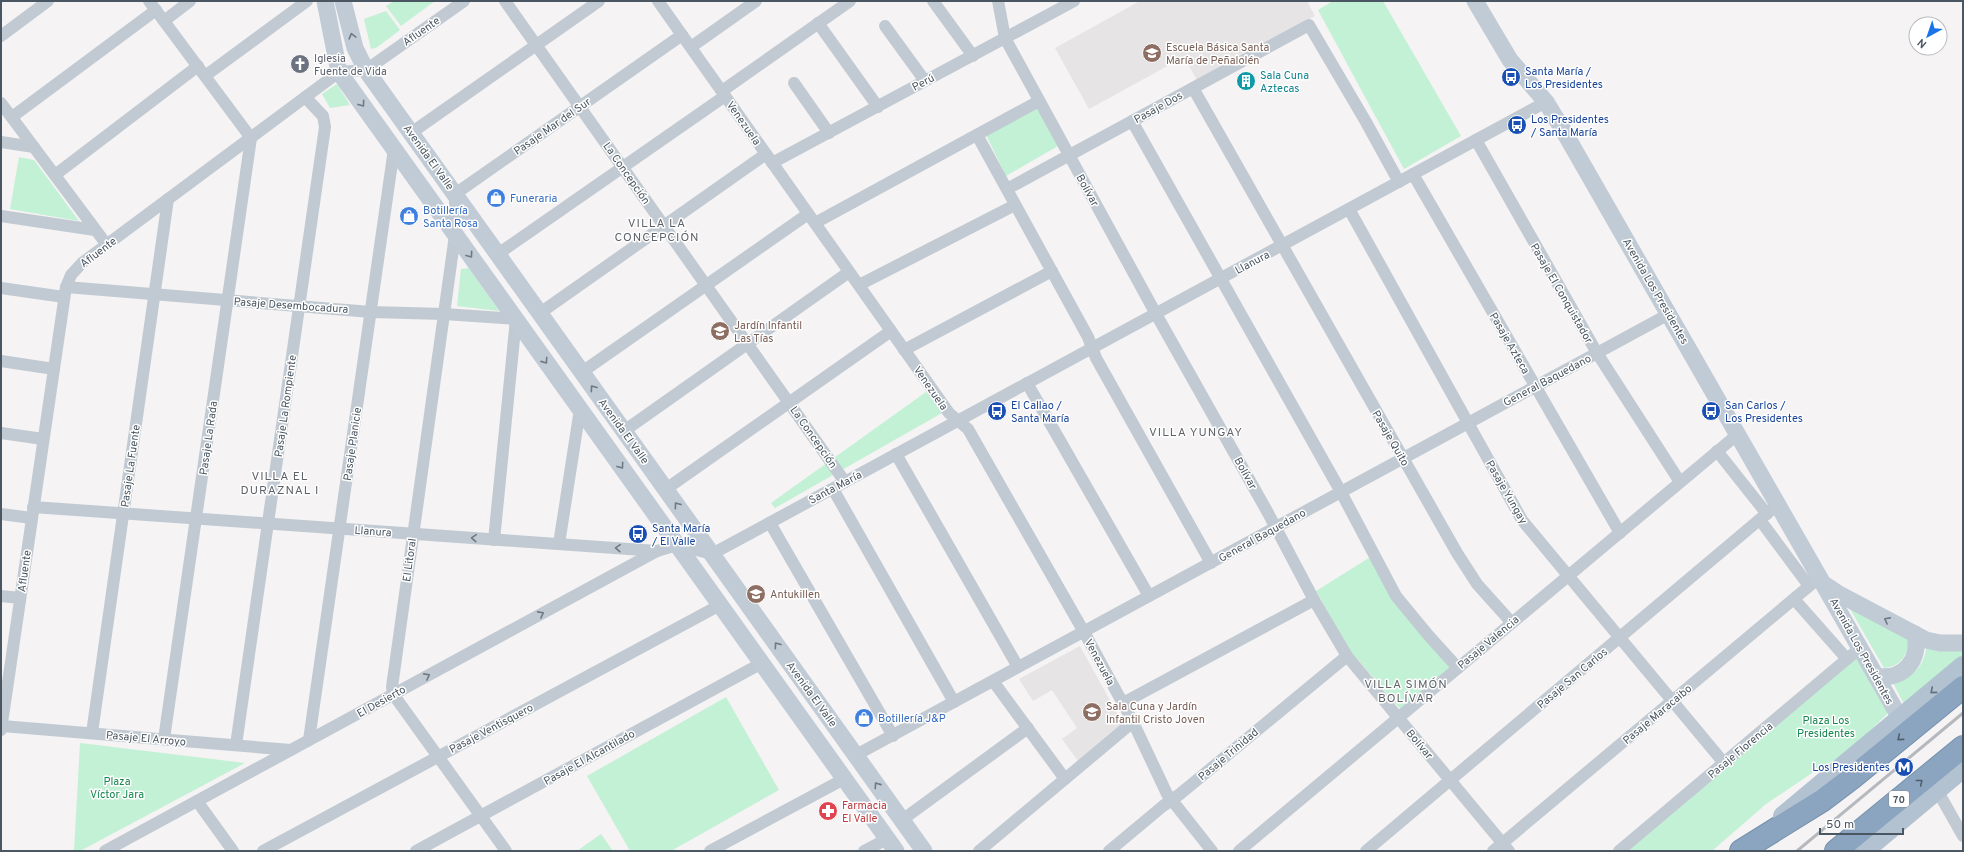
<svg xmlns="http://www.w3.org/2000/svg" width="1964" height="852" viewBox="0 0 1964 852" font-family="Overpass,sans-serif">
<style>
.education{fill:#e6e4e5}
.green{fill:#c3f1d5}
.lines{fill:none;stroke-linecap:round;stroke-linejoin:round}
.highway-casing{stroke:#7690ad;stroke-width:24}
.street{stroke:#c1cad2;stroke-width:12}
.secondary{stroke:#c1cbd6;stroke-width:17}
.primary{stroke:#b3c2d1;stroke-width:20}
.highway{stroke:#8ba5c1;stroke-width:22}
.rail{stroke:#b5b8bd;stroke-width:3}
.oneway{stroke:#6e7984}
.oneway2{stroke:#6e7983}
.oneway3{stroke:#64717d}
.oneway4{stroke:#505e6b}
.labels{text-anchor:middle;stroke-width:3;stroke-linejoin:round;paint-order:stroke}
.shield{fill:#fff;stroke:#808990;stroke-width:1}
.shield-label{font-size:10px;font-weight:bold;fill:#4a5661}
.street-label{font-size:11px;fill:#4a5661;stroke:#fff}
.education-label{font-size:11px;fill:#785e54;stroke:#fff;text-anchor:start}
.worship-label{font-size:11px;fill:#5b616d;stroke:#fff;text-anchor:start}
.transit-label{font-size:11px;fill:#164399;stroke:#fff;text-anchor:start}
.culture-label{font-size:11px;fill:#0d838f;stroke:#fff;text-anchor:start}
.shop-label{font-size:11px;fill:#366cbe;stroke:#fff;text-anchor:start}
.park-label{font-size:11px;fill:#17864f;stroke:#fff}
.health-label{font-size:11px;fill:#be3a42;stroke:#fff;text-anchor:start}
.neighbourhood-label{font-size:12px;letter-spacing:1px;fill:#5f6368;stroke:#fff}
</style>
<rect width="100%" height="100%" fill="#f5f3f3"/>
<g class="education">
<path d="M1140,1H1307L1315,16L1197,80L1184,57L1089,109L1055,48Z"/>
<path d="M1080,646L1123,724L1078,761L1062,739L1077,728L1052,690L1033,701L1019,679Z"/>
</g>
<g class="green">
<path d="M394,1H435L401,26L386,6Z"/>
<path d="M1333,1H1383L1461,136L1404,169L1318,10Z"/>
<path d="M386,11L400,30L376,48L371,49L364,19Z"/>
<path d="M337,84L350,105L330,108L322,94Z"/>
<path d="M1036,106L1058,146L1006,176L986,135Z"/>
<path d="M19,157L34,160L79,221L10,209Z"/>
<path d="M469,268L499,311L457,306L461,269Z"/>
<path d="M926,392L942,413L775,508L771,503Z"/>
<path d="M1372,556L1452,665L1401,710L1349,649L1316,591Z"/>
<path d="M1846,602L1906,633L1909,646C1903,660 1899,666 1884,668Z"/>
<path d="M1927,645H1963V656L1905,706L1892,681C1915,675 1923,669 1927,645Z"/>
<path d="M1857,656L1888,713L1845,755L1821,767L1766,804L1712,851H1625Z"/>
<path d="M726,697L779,790L671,851H630L587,776Z"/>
<path d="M80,743L245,763L80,851H74Z"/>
<path d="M601,834L613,851H577Z"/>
</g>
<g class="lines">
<g class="highway-casing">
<g id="highway">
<path d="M1741,851L1823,800L1852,778L1963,687"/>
<path d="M1836,851L1963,747"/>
</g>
</g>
<g class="street">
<path d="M149,1L251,138L164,739"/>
<path d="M505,1L845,482"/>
<path d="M658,1L949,413L968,429L1084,632L1133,722L1167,794L1212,851"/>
<path d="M933,1L973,56"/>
<path d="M998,1L1005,38L1156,314L1268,513L1314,600L1347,656L1509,851"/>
<path d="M164,21L190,1"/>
<path d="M818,23L878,107"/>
<path d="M885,26L925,81"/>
<path d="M1,36L48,1"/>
<path d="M691,47L756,1"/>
<path d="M205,76L307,1"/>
<path d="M794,83L829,133"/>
<path d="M1193,88L1457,553L1477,584L1512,623"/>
<path d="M722,91L850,1"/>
<path d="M1,103L107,245"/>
<path d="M12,117L156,10"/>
<path d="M1132,121L1341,492L1396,596L1429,636L1458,668"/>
<path d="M411,133L599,1"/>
<path d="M977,135L1088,337L1096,358L1211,563"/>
<path d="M1476,140L1597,353L1680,482"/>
<path d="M1,142L34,147"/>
<path d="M772,163L1074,1"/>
<path d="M1413,174L1620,533"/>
<path d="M55,175L198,66"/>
<path d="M1007,189L1309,25L1366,122L1399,182"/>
<path d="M1349,209L1522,520L1724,763"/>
<path d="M1,216L95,230"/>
<path d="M815,223L1039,101"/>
<path d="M498,254L725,96"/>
<path d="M859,285L1015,205"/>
<path d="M66,287L371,312L444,314L516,319L494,540"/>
<path d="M1,288L64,297"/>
<path d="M540,313L766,154"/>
<path d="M904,350L1052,271"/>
<path d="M1,361L54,369"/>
<path d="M582,372L808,214"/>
<path d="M1027,383L1149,596"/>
<path d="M624,431L849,272"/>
<path d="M1,433L43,439"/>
<path d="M1717,451L1767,514"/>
<path d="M896,454L1018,667"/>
<path d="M666,489L891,331"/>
<path d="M833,489L954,702"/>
<path d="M33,507L657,551L677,545L712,554L1546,102"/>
<path d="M1,514L32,518"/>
<path d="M1760,520L1809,586"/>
<path d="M770,523L893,736"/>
<path d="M559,544L580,409"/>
<path d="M1,596L20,598"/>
<path d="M1794,599L1847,659"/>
<path d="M993,681L1065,779"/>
<path d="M1123,703L1314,600"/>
<path d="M2,726L291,750"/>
<path d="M1,730L66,287L71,275L82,263L339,72L366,70L464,1"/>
<path d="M92,733L168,199"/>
<path d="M309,740L394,149"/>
<path d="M236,745L325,127L323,116L305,97"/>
<path d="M856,755L1669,314"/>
<path d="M1937,790L1963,836"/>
<path d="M197,801L233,851"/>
<path d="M902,820L1028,728"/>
<path d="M105,851L657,551"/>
<path d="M263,851L720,605"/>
<path d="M416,851L762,663"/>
<path d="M506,851L393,694L392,687L455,235V194L682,35"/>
<path d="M710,851L844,779"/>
<path d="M864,851L887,839"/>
<path d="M979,851L1133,722"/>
<path d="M1109,851L1163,806L1180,794L1347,656"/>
<path d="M1239,851L1738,434"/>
<path d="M1366,851L1778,504"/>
<path d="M1493,851L1820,577"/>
<path d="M1619,851L1860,648"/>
</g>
<g class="secondary">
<path d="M325,1L339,72L896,851"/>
<path d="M343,1L355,48L366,70L924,851"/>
<path d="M1475,1L1510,60L1546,102L1563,130L1900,718"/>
<path d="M1827,586L1839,594L1926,640L1940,643H1963"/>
<path d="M1876,676C1903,681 1921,660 1915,634"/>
</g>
<g class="primary">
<path d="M1783,816L1963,666"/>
<path d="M1864,851L1963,768"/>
</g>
<use href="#highway" class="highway"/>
<path class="rail" d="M1797,851L1963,713"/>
</g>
<defs><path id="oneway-chevron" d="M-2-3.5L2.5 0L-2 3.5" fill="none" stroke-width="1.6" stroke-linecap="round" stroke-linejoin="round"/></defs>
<g class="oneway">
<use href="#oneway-chevron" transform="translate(352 36) rotate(-105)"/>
<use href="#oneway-chevron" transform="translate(362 104) rotate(54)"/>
<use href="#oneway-chevron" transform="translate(470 255) rotate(54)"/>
<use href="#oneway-chevron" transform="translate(545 361) rotate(55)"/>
<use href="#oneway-chevron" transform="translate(593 388) rotate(-126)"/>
<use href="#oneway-chevron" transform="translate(621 466) rotate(54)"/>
<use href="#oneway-chevron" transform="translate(677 505) rotate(-126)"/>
<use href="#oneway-chevron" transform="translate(1887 620) rotate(-152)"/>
<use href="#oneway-chevron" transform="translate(777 645) rotate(-126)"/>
<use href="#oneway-chevron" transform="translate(877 785) rotate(-125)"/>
</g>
<g class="oneway2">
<use href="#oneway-chevron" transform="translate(474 538) rotate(-176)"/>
<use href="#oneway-chevron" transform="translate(618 548) rotate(-176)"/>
<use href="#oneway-chevron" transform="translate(541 614) rotate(-28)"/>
<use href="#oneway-chevron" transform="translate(427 676) rotate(-28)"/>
</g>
<use class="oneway3" href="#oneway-chevron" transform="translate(1933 691) rotate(140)"/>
<g class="oneway4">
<use href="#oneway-chevron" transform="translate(1900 738) rotate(140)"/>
<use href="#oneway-chevron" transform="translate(1920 782) rotate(-39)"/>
</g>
<defs>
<g id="school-disc" transform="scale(1)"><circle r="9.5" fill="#8d6e63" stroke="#fff"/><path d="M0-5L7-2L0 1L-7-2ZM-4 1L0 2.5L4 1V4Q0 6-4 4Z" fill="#fff"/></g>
<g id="church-disc" transform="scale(1)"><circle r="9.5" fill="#6b7280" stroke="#fff"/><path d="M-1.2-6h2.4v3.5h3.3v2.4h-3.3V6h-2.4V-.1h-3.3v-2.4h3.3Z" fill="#fff"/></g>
<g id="bus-disc" transform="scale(1)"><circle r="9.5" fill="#1a4fb4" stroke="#fff"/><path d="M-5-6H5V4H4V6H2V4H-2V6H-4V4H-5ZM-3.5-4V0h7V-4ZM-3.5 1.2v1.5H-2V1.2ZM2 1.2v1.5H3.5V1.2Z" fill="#fff"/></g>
<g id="building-disc" transform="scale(1)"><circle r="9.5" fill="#0f9aa8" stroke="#fff"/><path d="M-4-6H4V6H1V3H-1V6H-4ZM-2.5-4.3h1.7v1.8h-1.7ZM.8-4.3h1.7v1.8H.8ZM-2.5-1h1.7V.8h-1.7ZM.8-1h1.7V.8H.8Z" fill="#fff"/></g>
<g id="shop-disc" transform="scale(1)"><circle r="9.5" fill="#3f7fe0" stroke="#fff"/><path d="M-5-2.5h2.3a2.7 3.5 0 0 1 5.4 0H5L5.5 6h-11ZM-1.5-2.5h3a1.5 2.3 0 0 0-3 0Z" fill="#fff"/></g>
<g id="metro-disc" transform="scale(1)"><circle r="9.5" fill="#1a4fb4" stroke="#fff"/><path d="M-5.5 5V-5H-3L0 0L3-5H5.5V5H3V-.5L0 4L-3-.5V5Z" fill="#fff"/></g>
<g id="pharmacy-disc" transform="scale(1)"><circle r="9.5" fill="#e0444e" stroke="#fff"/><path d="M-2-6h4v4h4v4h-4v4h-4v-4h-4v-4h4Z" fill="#fff"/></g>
</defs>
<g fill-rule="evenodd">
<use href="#school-disc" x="1152" y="53"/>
<use href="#church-disc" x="300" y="64"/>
<use href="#bus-disc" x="1511" y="77"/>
<use href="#building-disc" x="1246" y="81"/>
<use href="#bus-disc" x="1517" y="125"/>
<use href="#shop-disc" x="496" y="198"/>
<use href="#shop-disc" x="409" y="216"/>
<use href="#school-disc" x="720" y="331"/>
<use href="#bus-disc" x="997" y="411"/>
<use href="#bus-disc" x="1711" y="411"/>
<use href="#bus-disc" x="638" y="534"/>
<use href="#school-disc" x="756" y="594"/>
<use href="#school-disc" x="1092" y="712"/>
<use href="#shop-disc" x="864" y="718"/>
<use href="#metro-disc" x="1904" y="767"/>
<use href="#pharmacy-disc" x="828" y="811"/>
</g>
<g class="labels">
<rect class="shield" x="1889" y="791" width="20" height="16" rx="3"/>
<g class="shield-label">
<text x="1899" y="803">70</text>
</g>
<g class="street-label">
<text transform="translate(421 31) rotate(-35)" y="4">Afluente</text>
<text transform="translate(923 82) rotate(-28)" y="4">Perú</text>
<text transform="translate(1158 107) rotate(-29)" y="4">Pasaje Dos</text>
<text transform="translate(744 123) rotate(55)" y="4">Venezuela</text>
<text transform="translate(552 126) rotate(-35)" y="4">Pasaje Mar del Sur</text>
<text transform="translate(429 157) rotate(54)" y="4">Avenida El Valle</text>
<text transform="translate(627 173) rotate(55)" y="4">La Concepción</text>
<text transform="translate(1088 190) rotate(61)" y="4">Bolívar</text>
<text transform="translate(98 252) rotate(-37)" y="4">Afluente</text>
<text transform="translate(1252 262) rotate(-28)" y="4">Llanura</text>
<text transform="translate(1656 291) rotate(60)" y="4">Avenida Los Presidentes</text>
<text transform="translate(1562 293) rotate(60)" y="4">Pasaje El Conquistador</text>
<text transform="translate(291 305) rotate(4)" y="4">Pasaje Desembocadura</text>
<text transform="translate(1510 343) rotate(60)" y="4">Pasaje Azteca</text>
<text transform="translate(1547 380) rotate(-28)" y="4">General Baquedano</text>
<text transform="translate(931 388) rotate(55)" y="4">Venezuela</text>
<text transform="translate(285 406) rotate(-82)" y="4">Pasaje La Rompiente</text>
<text transform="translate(624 431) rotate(54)" y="4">Avenida El Valle</text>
<text transform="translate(814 437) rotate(55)" y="4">La Concepción</text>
<text transform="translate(208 438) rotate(-82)" y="4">Pasaje La Rada</text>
<text transform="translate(1391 438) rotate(60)" y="4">Pasaje Quito</text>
<text transform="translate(352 444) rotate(-82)" y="4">Pasaje Planicie</text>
<text transform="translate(130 466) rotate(-82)" y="4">Pasaje La Fuente</text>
<text transform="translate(1246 473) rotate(61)" y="4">Bolívar</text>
<text transform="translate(835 487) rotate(-28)" y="4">Santa María</text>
<text transform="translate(1507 492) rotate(60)" y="4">Pasaje Yungay</text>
<text transform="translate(373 531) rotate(4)" y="4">Llanura</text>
<text transform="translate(1262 535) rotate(-29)" y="4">General Baquedano</text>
<text transform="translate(409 560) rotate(-82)" y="4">El Litoral</text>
<text transform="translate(24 571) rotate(-82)" y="4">Afluente</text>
<text transform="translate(1488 642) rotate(-40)" y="4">Pasaje Valencia</text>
<text transform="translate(1862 651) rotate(61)" y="4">Avenida Los Presidentes</text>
<text transform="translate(1100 662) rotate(62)" y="4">Venezuela</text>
<text transform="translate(1572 678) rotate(-40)" y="4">Pasaje San Carlos</text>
<text transform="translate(812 694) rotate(54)" y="4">Avenida El Valle</text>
<text transform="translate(381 701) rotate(-29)" y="4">El Desierto</text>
<text transform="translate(1657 714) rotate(-40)" y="4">Pasaje Maracaibo</text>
<text transform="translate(491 728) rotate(-28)" y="4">Pasaje Ventisquero</text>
<text transform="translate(146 738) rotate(5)" y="4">Pasaje El Arroyo</text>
<text transform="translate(1420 744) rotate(50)" y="4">Bolívar</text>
<text transform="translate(1740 750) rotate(-40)" y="4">Pasaje Florencia</text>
<text transform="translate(1228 754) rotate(-40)" y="4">Pasaje Trinidad</text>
<text transform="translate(589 757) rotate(-29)" y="4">Pasaje El Alcantilado</text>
</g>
<g class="education-label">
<text x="1166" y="51">Escuela Básica Santa<tspan x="1166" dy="13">María de Peñalolén</tspan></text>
<text x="734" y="329">Jardín Infantil<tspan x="734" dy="13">Las Tías</tspan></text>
<text x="770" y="598">Antukillen</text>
<text x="1106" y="710">Sala Cuna y Jardín<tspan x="1106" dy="13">Infantil Cristo Joven</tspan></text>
</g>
<g class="worship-label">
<text x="314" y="62">Iglesia<tspan x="314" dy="13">Fuente de Vida</tspan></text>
</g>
<g class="transit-label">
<text x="1525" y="75">Santa María /<tspan x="1525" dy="13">Los Presidentes</tspan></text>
<text x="1531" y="123">Los Presidentes<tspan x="1531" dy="13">/ Santa María</tspan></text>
<text x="1011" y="409">El Callao /<tspan x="1011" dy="13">Santa María</tspan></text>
<text x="1725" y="409">San Carlos /<tspan x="1725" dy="13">Los Presidentes</tspan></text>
<text x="652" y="532">Santa María<tspan x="652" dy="13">/ El Valle</tspan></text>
<text x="1890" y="771" text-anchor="end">Los Presidentes</text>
</g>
<g class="culture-label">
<text x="1260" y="79">Sala Cuna<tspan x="1260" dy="13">Aztecas</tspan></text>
</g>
<g class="shop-label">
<text x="510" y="202">Funeraria</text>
<text x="423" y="214">Botillería<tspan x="423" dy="13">Santa Rosa</tspan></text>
<text x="878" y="722">Botillería J&amp;P</text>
</g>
<g class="park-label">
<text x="1826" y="724">Plaza Los<tspan x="1826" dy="13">Presidentes</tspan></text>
<text x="117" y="785">Plaza<tspan x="117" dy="13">Víctor Jara</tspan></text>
</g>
<g class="health-label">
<text x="842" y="809">Farmacia<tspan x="842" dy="13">El Valle</tspan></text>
</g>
<g class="neighbourhood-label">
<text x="657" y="227">VILLA LA<tspan x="657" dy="14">CONCEPCIÓN</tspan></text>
<text x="1196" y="436">VILLA YUNGAY</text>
<text x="280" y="480">VILLA EL<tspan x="280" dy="14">DURAZNAL I</tspan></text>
<text x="1406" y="688">VILLA SIMÓN<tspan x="1406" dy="14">BOLÍVAR</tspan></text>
</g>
</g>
<rect width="1964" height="852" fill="none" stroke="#4a5661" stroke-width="4"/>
<g transform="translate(1928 36) rotate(220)"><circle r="19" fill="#ffffff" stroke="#b7bbc0"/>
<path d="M0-3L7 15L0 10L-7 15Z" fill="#1a73e8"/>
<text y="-6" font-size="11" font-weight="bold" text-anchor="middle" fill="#4a5661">N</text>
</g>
<path d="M1820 828v6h83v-6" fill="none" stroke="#4a5661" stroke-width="2"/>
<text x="1826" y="828" font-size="12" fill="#4a5661" stroke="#ffffff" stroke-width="3" paint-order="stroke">50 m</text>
</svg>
